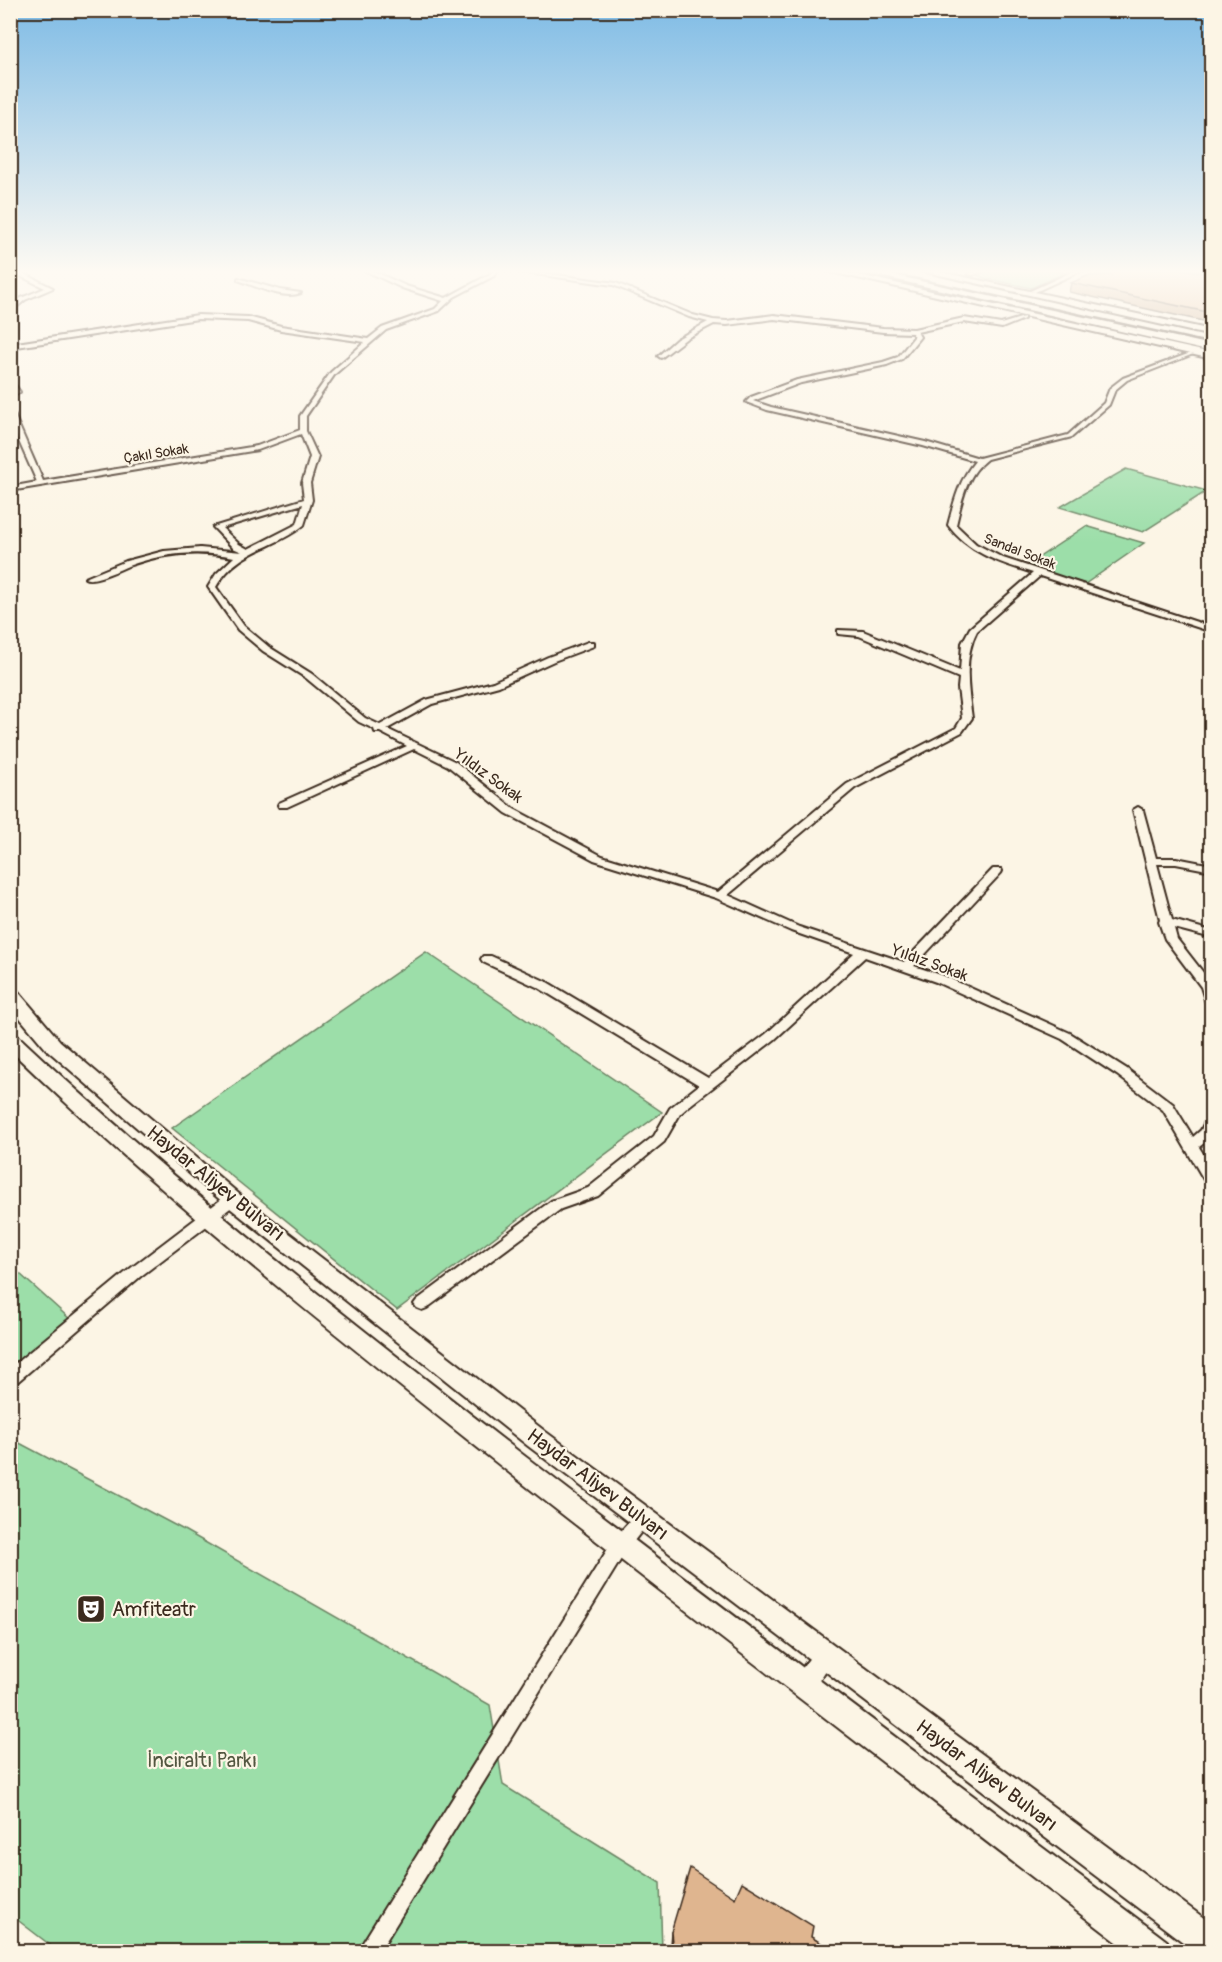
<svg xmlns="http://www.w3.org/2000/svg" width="1222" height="1962" viewBox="0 0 1222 1962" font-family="Pangolin,sans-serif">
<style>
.green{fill:#9cdea9;stroke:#6c8464;stroke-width:1.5}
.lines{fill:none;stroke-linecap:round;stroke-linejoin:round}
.street-casing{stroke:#3b2a1e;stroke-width:4}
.secondary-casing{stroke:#3b2a1e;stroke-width:4}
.primary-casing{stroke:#3b2a1e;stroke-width:4}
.highway-casing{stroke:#3b2a1e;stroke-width:5}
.street{fill:#fcf5e5;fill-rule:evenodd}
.secondary{fill:#fcf5e5;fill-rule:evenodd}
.primary{fill:#fcf5e5;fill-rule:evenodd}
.highway{fill:#fcf5e5;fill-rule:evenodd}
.wall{fill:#c09c7b;stroke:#3b2a1e;stroke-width:1.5}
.building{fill:#dfb58f;stroke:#3b2a1e;stroke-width:1.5}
.labels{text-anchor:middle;stroke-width:4.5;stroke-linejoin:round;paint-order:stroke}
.far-street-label{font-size:14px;fill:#3b2a1e;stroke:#fcf5e5}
.street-label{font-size:16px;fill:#3b2a1e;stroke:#fcf5e5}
.near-street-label{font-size:20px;fill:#3b2a1e;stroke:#fcf5e5}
.near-poi-label{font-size:20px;fill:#3b2a1e;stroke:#fcf5e5;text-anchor:start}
.near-park-label{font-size:20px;fill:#535741;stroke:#fcf5e5}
</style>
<rect width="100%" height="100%" fill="#fcf5e5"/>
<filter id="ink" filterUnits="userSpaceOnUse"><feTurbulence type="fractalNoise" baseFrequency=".0167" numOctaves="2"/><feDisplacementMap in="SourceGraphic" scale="12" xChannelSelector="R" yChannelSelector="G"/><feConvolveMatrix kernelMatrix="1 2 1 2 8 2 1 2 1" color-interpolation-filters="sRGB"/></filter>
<g filter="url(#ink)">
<g class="green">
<path d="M991,269H1043L1065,273L1031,288L984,278L977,275Z"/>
<path d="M1126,469L1207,491L1143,532L1060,507Z"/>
<path d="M1086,526L1144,543L1085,584L1026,566Z"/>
<path d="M426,952L662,1112L397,1310L172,1128Z"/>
<path d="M10,1265L71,1320L11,1367H10Z"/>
<path d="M10,1438L182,1529L490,1705L503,1785L660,1883L662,1951H58L11,1915Z"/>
</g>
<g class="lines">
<g class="street-casing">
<g id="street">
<path d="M10,269H15L53,288L25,300L18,306H14V304L21,298L45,288L10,271Z"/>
<path d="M362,269H369L406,286L446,298L490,274L494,269H500L494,276L454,297L439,311L386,330L335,374L306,416V431L318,457L310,483L312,500L304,525C274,550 239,548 216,587L244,626L269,647L312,674L365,718L380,725L426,700L493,682L548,657L588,642H594V646L554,661L499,686L432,704L387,729L456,762L514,809L602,856L718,892L847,784L956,728L962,718L958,688L959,678L859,636L838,634V630L863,631L960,671L962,643L970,628L1033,573C1001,563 969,554 948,525C954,502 959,480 975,461L923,446L767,410L746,402L751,397L797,380L883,362L898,357L914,337L912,333L883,332L774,319L727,325L714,324L687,338L661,358L658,356L677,339L708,322L689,317L613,285L500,269H513L616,283L693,315L713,320L727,321L774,315L883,328L914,329L964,318L1001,324L1024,317V319L1002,328L964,322L917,332L920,337L902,359L887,365L801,383L753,401L771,407L925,442L979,458L1068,435L1104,403L1110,388L1123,378L1196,351V353L1127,380L1115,390L1109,405L1072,437L987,459C966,475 962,500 956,525L976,544L1003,558L1212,627V632L1040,576L977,631C963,657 968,690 972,718L962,732L855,788L728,895L799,927L904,962L993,869H1001L1002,871L1001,873L914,966L944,976L1070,1033L1127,1069L1173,1104L1193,1137L1201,1130L1207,1118L1212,1116V1137L1199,1147L1212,1168V1186L1207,1185L1163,1110L1117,1075L1062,1039L936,982L865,957L774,1040L689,1106L680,1114L664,1142L598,1196L561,1209L427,1308L422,1310L417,1308L414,1304L417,1300L551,1201L588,1188L654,1136L670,1108L699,1085L539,988L483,962L481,959L483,956H491L547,982L708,1078L766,1034L854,953L791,931L716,898L594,860L506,813L448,766L414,749L287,807H279L278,805L279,803L407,746L380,732H375L374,729L359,722L306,678L263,651L238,630L208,587L216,574L234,557C197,550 163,553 128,566C119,570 92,583 85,578L126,561L164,551L200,548L242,552L233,548L213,527L304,499L302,483L310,457L301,434L258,450L10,491V487L37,482L10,421V410L13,412L43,481L257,446L300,430V416L331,372L365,342L281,330L248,321L198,319L10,348V344L198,315L248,317L281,326L368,339L382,328L435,309L443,301L402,288ZM303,504L297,524L248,549L239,544L222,528Z"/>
<path d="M981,269H988L973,275L968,274Z"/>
<path d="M1078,269H1085L1035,292L1030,291Z"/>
<path d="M238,278L280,290L301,293C282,300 256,286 238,280Z"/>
<path d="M10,378L20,392L10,399V394L13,392L10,386Z"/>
<path d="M1138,807L1143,810L1156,858H1176L1212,865V871L1176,864H1157L1172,920L1212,931V938L1174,928L1177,939L1212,984V1007L1206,1003L1201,987L1165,939L1159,922L1160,920L1133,810Z"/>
<path d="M232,1194L237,1195L239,1199L237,1203L141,1276L16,1383L10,1384V1368L131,1268L227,1195Z"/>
<path d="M643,1510L649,1513L652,1518L626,1551L379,1952H357L614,1539L637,1513Z"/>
<path d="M825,1645L831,1648L834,1654C829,1667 816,1689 803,1694L796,1691L794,1685C799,1672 812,1650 825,1645Z"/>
</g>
</g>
<g class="secondary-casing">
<g id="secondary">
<path d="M818,269H832L1212,353V359Z"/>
<path d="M913,269H927L1212,330V336Z"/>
<path d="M10,987L16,989L60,1041L239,1194L546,1432L1212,1924V1952H1196L528,1446L225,1204L46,1049L10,1006Z"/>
<path d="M10,1033L17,1035C172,1181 340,1313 509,1444C727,1612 947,1776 1167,1941L1172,1952H1130C912,1784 693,1618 478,1448C318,1321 158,1193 10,1050Z"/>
</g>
</g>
<g class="primary-casing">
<path id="primary" d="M1181,269L1212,270V276L1185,272Z"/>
</g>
<g class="highway-casing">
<path id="highway" d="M849,269H866L1212,345V352Z"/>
</g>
<use href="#street" class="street"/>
<use href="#secondary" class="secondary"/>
<use href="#primary" class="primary"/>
<use href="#highway" class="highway"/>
</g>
<g class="wall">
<path d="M1104,269L1212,274V323L1069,292L1071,283L1103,275Z"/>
<path d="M735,1898L811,1937L835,1952H671L670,1945L671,1932Z"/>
</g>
<g class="building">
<path d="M1105,269H1182L1212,274V313L1071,283L1087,276L1111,275Z"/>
<path d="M690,1868L735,1898L742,1882L813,1926L811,1937L835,1952H673L671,1932Z"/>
</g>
</g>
<linearGradient id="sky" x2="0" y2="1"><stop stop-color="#7ebbe5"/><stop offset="0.5" stop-color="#fefaf3"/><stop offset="1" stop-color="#fefaf3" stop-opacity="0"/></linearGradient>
<rect width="1222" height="543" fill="url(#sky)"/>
<defs>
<g id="theatre-square" transform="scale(1.5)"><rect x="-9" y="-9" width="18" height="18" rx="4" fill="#3b2a1e" stroke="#fcf5e5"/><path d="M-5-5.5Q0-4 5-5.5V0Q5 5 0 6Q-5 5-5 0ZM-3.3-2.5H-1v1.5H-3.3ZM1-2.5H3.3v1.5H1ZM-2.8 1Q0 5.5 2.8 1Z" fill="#fff"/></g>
</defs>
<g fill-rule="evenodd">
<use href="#theatre-square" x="91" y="1609"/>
</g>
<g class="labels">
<g class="far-street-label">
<text transform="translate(156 453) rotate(-9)" y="5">Çakıl Sokak</text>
<text transform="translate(1020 551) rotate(21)" y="5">Sandal Sokak</text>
</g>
<g class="street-label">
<text transform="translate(489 775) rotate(36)" y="6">Yıldız Sokak</text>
<text transform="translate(930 962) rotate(20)" y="6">Yıldız Sokak</text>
</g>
<g class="near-street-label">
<text transform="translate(216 1183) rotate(39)" y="7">Haydar Aliyev Bulvarı</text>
<text transform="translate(598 1484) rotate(37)" y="7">Haydar Aliyev Bulvarı</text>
<text transform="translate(987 1775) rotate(37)" y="7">Haydar Aliyev Bulvarı</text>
</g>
<g class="near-poi-label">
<text x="112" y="1616">Amfiteatr</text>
</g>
<g class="near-park-label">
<text x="202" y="1767">İnciraltı Parkı</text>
</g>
</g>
<rect width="1222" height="1962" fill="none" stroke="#fcf5e5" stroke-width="36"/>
<rect x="18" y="18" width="1186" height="1926" fill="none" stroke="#3b2a1e" stroke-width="2" filter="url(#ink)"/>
</svg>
